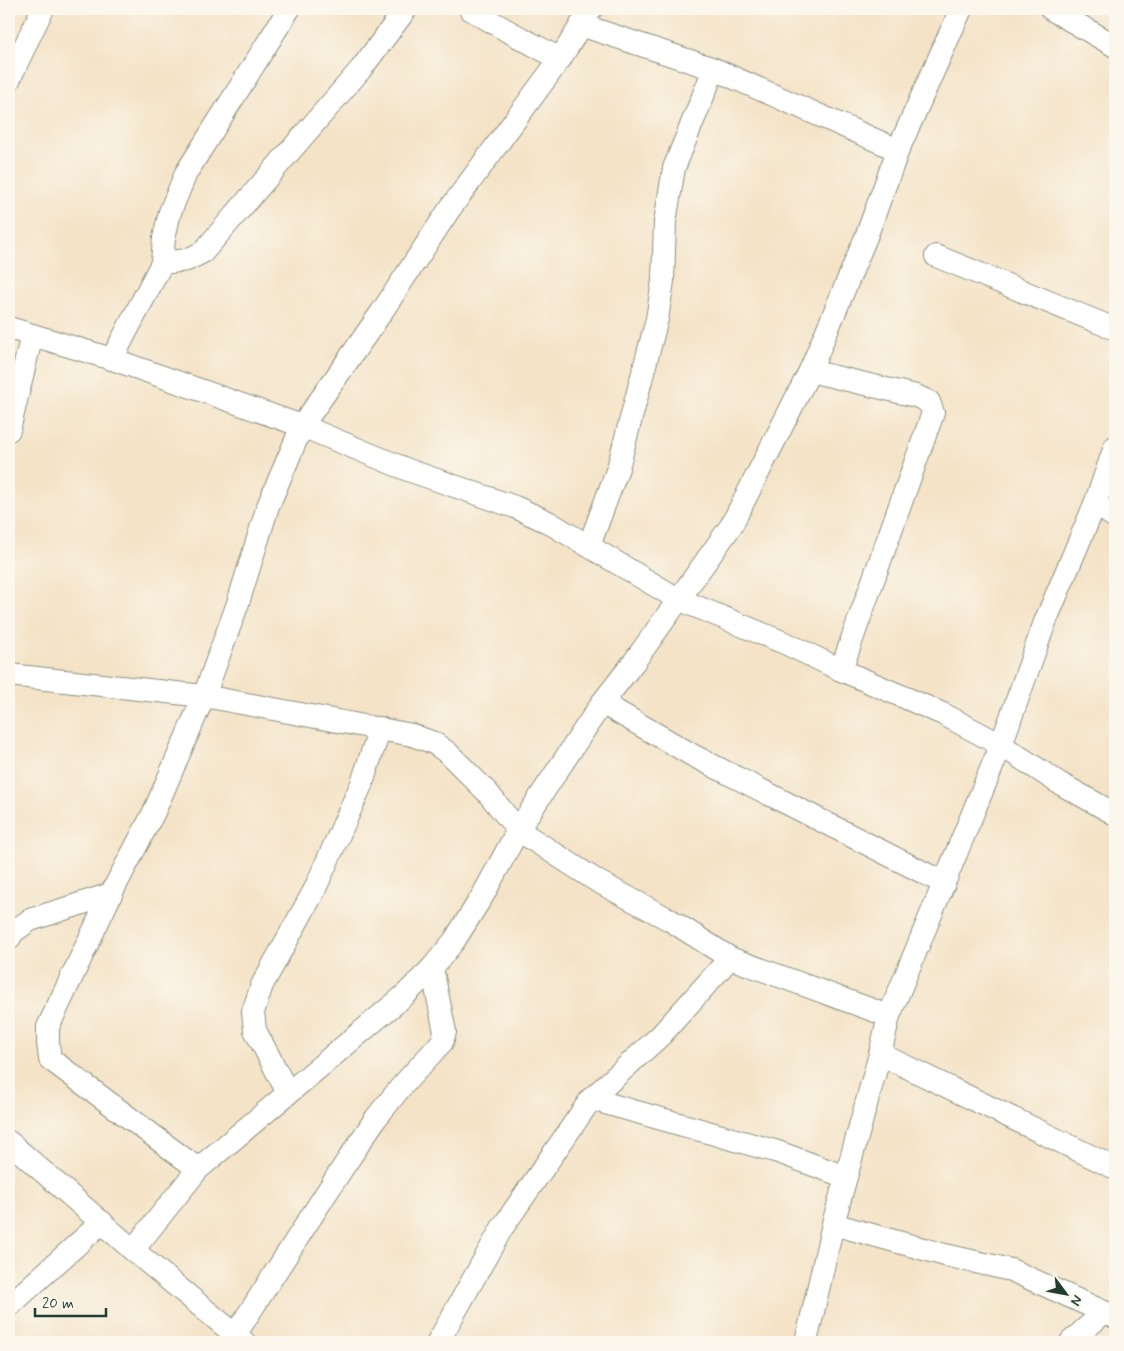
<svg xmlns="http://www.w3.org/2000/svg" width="1124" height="1351" viewBox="0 0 1124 1351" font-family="Mynerve,sans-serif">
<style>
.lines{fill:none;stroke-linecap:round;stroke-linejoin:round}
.street-casing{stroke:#8a907e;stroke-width:24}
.street{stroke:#fff;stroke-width:22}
</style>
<rect width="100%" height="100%" fill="#fbf7ec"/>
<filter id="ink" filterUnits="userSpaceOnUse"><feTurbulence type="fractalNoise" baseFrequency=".02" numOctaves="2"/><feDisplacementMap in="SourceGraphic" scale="10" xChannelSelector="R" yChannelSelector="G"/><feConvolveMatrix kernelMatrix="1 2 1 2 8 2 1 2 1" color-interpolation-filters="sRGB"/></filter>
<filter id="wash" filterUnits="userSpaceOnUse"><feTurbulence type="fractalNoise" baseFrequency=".0096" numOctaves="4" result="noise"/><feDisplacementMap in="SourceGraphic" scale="20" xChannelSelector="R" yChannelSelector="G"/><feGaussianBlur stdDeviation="1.12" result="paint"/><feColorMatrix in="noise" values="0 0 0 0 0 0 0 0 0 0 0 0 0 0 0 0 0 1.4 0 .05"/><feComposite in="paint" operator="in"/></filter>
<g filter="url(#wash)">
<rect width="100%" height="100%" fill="#f4e3c7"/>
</g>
<g filter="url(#ink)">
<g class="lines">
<g class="street-casing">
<g id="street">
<path d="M470,9L506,30L560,59"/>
<path d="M1051,9L1115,46"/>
<path d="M581,25L714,69L898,150"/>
<path d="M9,80L30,35L43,9"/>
<path d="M936,256L1115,329"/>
<path d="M162,263L187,260L203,252L361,69L406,9"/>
<path d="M9,328L112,359L302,426L408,470L515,507L548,522L678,599L787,644L841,670L943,714L1001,745L1059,783L1115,814"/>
<path d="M112,359L162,263L164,238L170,212L186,173L289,9"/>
<path d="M810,371L916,396L929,402L933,413L841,670"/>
<path d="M9,430L32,335"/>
<path d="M1095,504L1115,517"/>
<path d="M589,546L618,468L657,319L663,281L665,222L674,168L714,69"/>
<path d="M9,675L204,696L412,735L434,743L448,753L487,792L518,830L597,881L670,920L730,958L889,1016"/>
<path d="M602,703L694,756L944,883"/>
<path d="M9,939L13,932L30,920L111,894"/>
<path d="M880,1054L1115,1168"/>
<path d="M288,1093L255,1030L253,1012L262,985L314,891L362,783L380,728"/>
<path d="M591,1099L778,1152L846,1177"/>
<path d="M9,1142L133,1250L244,1342"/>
<path d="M198,1169L50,1059L48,1043V1027L111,894L154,812L204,696L238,603L268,506L302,426L381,313L449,210L560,59L591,9"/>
<path d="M833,1224L945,1255L1011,1270L1115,1317"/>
<path d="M133,1250L198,1169L405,995L432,968L454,941L483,895L518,830L602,703L634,662L731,526L810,371L866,237L898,150L961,9"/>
<path d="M9,1306L102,1222"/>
<path d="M235,1335L338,1175L376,1118L401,1087L442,1042L445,1032L432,968"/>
<path d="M438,1342L502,1228L591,1099L661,1035L730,958"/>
<path d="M806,1342L833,1224L880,1054L889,1016L1001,745L1045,622L1095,504L1115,447"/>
<path d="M1071,1342L1104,1312"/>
</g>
</g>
<use href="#street" class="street"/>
</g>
</g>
<rect width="1124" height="1351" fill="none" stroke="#fbf7ec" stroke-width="30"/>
<g transform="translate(1066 1294) rotate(122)" stroke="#fbf7ec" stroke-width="4" paint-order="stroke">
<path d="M0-4L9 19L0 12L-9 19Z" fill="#1f3d34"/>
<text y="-8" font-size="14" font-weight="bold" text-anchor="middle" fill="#1f3d34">N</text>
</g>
<path d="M35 1308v8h71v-8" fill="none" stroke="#1f3d34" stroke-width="2.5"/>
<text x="42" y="1308" font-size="15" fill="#1f3d34" stroke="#fbf7ec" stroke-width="4" paint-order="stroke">20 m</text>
</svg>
